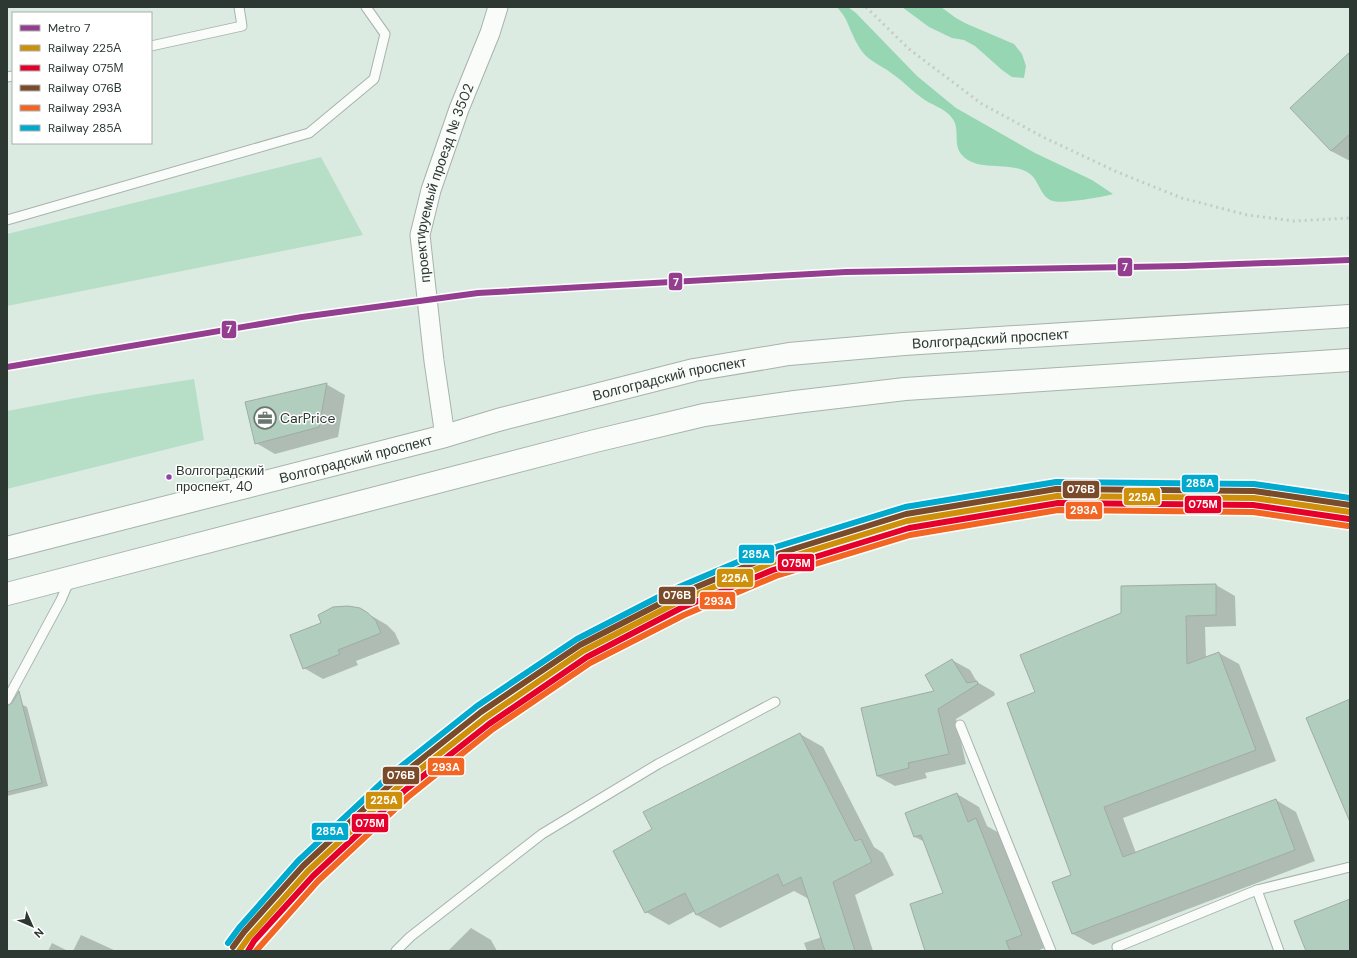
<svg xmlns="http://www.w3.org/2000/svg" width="1357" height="958" viewBox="0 0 1357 958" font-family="'DM Sans',sans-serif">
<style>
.green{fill:#b7dfc7}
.forest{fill:#96d6b3}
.shadow{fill:#0003}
.building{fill:#b1cdbd;stroke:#a0aca4}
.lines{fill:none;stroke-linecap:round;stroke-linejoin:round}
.service-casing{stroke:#a7b3ac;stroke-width:11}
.minor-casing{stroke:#a7b3ac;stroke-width:21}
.primary-casing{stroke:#a7b3ac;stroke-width:24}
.service{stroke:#fafcfa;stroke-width:9}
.minor{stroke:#fafcfa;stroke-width:19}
.primary{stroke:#fafcfa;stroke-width:22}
.rail{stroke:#c6cbc8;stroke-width:3;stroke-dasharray:2 4;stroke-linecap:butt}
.rail-1-casing{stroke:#fff;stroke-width:9}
.rail-2-casing{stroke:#fff;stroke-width:9}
.rail-3-casing{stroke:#fff;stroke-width:9}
.rail-4-casing{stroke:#fff;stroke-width:9}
.rail-5-casing{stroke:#fff;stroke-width:9}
.rail-1{stroke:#ce900a;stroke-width:6}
.rail-2{stroke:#e4002b;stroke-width:6}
.rail-3{stroke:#7a4b2a;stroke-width:6}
.rail-4{stroke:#f26522;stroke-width:6}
.rail-5{stroke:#00a9ce;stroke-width:6}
.metro-1-casing{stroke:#fff;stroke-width:9}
.metro-1{stroke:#943e90;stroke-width:6}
.bus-dot{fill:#8e44ad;stroke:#fff;stroke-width:1.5}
.labels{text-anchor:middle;stroke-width:3;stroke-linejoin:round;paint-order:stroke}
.bus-label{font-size:13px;fill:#2c3831;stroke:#fff;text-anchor:start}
.street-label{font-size:14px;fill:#2c3831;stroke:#fff}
.poi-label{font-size:14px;fill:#2c3831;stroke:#fff;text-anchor:start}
.line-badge{stroke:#fff;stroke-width:1.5}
.badge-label{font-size:11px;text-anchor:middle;font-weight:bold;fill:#fff}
</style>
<rect width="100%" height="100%" fill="#dbebe1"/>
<g class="green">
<path d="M321,157L363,235L7,306V234Z"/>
<path d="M194,379L204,440L7,489V411L92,395Z"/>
</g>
<g class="forest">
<path d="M837,7H848L856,13L917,76L956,108L1035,153L1092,180L1113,194C1103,197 1062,204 1053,201C1040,197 1040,182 1030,174C1012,160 977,173 962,155C952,144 961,129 952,118C945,108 931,105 922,98C912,91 904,82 894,75C884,67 873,63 864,54C856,44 852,33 847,22C845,16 840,11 837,7Z"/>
<path d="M902,7H941L956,18L967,24L1014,44L1022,54L1026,66L1024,78L1012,77L1002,70L975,46L964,40L952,38L929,27Z"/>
</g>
<g class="shadow">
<path d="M1350,54V161L1331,151L1292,108Z"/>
<path d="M326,384L345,395L338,437L275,454L256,443Z"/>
<path d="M1216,585L1235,596L1236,626L1205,627L1206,658L1219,653L1239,664L1276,761L1123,818L1136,853L1276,800L1296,812L1315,861L1093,945L1073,934V875L1036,693Z"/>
<path d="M360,609L387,625L395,633L400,644L356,661L358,665L323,679L304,668Z"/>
<path d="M952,660L970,670L977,682L994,692L995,695L956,719L966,764L925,773L927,778L895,786L877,776L936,691Z"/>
<path d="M21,704L27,707L48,786L7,796V707Z"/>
<path d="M800,734L823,747L874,847L883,853L894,875L855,895L873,951H807L804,943L822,937L809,897L807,898L794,891L720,928L697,915L695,911L669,925L646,912L653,829Z"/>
<path d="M957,794L979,807L987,826L999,833L1044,948L1037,951H926L945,894L925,842L915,837Z"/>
<path d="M471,928L491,940L497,951H448Z"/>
<path d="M81,935L116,951H73Z"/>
<path d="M52,943L68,951H48Z"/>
</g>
<g class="building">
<path d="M1350,52V134L1331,151L1290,108Z"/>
<path d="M327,383L319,427L255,444L245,402Z"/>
<path d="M1216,584V615L1186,616L1187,664L1219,652L1256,750L1104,807L1123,857L1276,799L1295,850L1072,934L1052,882L1071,875L1007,703L1035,692L1020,655L1121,613V586Z"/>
<path d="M348,606L360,608L368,613L376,621L381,633L338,650L340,654L303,669L290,635L321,623L318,615L333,607Z"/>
<path d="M952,659L967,683L977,681L978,684L938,709L949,754L908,763L909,768L877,776L861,708L934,691L925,675Z"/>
<path d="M19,691L42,783L7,792V706L12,703Z"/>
<path d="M1350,699V822L1306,718Z"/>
<path d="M800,733L855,841L861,839L872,862L833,882L855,951H825L801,877L783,886L778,874L696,915L685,893L645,913L613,851L652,829L643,812Z"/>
<path d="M957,793L968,822L976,818L1022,935L1006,941L1010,951H925L910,904L943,893L921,835L914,837L905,813Z"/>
<path d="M1350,899V951H1306L1294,921Z"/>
</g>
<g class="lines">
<g class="service-casing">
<g id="service">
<path d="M151,46L242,26L239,7"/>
<path d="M7,77L13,76"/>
<path d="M7,220L309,133L374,79L385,34L366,7"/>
<path d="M7,700L61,600L70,579"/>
<path d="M960,725L1051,951"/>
<path d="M1257,890L1350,867"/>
<path d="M396,951L410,937L542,834L658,764L775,702"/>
<path d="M1118,951L1117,947L1257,890L1279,951"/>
</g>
</g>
<g class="minor-casing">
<g id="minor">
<path id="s1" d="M445,436L434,361L420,235L431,190L459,109L490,33L498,7"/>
</g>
</g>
<g class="primary-casing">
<g id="primary">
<path id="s2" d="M7,548L445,436L498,420L694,370L789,354L904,344L1350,316"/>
<path d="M7,594L595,441L704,415L795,402L905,389L1350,360"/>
</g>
</g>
<use href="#service" class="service"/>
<use href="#minor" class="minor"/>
<use href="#primary" class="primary"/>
<path class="rail" d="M866,7L909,49L982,104L1043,137L1117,172L1182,198L1247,215L1294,221L1350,218"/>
<g class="rail-1-casing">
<path id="rail-1" d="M239,951L249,937L308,871L399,786L485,718L583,651L678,602L771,563L907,521L1057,496L1254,498L1350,512"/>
</g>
<g class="rail-2-casing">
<path id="rail-2" d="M248,951L254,941L313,876L404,791L489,724L587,657L681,608L773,570L909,528L1058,503L1253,505L1349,519"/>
</g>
<g class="rail-3-casing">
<path id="rail-3" d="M233,947L244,932L303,866L394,781L481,712L580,645L675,596L768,557L906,514L1056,489L1254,491L1350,505"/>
</g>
<g class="rail-4-casing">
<path id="rail-4" d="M256,951L318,881L408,797L493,729L590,663L684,615L776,576L910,535L1058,510L1253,512L1348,526"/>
</g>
<g class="rail-5-casing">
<path id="rail-5" d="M228,943L239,928L298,861L389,776L477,706L577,639L672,590L766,550L905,507L1056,482L1254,484L1350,498"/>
</g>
<use href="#rail-1" class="rail-1"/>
<use href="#rail-2" class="rail-2"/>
<use href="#rail-3" class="rail-3"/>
<use href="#rail-4" class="rail-4"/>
<use href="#rail-5" class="rail-5"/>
<g class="metro-1-casing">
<path id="metro-1" d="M7,367L302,317L478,293L846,272L1184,266L1350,260"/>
</g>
<use href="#metro-1" class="metro-1"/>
</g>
<defs>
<g id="office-ring" transform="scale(1.15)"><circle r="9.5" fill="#fff" stroke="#69776f" stroke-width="1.5"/><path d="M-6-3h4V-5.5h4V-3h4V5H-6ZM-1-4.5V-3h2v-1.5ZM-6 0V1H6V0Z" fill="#69776f"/></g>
</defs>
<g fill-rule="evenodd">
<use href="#office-ring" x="265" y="418"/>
</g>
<circle class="bus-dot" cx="169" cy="477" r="3.5"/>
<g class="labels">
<g class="bus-label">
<text x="176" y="475">Волгоградский<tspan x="176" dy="16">проспект, 40</tspan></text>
</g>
<g class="street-label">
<text dy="5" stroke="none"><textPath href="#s1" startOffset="258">проектируемый проезд № 3502</textPath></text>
<text dy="5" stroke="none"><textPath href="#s2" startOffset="1008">Волгоградский проспект</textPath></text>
<text dy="5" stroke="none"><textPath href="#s2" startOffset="684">Волгоградский проспект</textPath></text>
<text dy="5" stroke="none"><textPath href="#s2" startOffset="360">Волгоградский проспект</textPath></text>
</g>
<g class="poi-label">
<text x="280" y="423">CarPrice</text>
</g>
</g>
<g class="line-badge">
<rect x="1117" y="257" width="16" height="20" rx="4" fill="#943e90"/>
<rect x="668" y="272" width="15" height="19" rx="4" fill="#943e90"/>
<rect x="221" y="320" width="16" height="19" rx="4" fill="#943e90"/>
<rect x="1181" y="474" width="38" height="19" rx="4" fill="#00a9ce"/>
<rect x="1062" y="480" width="38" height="19" rx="4" fill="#7a4b2a"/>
<rect x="1123" y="487" width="38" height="19" rx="4" fill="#ce900a"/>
<rect x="1184" y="495" width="38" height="19" rx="4" fill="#e4002b"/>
<rect x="1065" y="501" width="38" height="19" rx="4" fill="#f26522"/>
<rect x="738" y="544" width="37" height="20" rx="4" fill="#00a9ce"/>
<rect x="777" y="553" width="38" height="19" rx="4" fill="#e4002b"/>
<rect x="716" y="568" width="38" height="20" rx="4" fill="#ce900a"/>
<rect x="658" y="586" width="38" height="19" rx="4" fill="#7a4b2a"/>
<rect x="699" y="591" width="37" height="19" rx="4" fill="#f26522"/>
<rect x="427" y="757" width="38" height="19" rx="4" fill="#f26522"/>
<rect x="382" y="766" width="38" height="19" rx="4" fill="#7a4b2a"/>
<rect x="365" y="791" width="38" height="19" rx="4" fill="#ce900a"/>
<rect x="351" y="813" width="38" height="20" rx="4" fill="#e4002b"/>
<rect x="311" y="822" width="38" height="19" rx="4" fill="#00a9ce"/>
</g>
<g class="badge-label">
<text x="1125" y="271">7</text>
<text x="676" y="286">7</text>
<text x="229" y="333">7</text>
<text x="1200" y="487">285А</text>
<text x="1081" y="493">076В</text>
<text x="1142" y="501">225А</text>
<text x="1203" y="508">075М</text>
<text x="1084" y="514">293А</text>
<text x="756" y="558">285А</text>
<text x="796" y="567">075М</text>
<text x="735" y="582">225А</text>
<text x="677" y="599">076В</text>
<text x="718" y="605">293А</text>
<text x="446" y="771">293А</text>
<text x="401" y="779">076В</text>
<text x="384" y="804">225А</text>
<text x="370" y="827">075М</text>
<text x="330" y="835">285А</text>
</g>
<rect width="1357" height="958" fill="none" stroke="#2c3831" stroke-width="16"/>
<rect x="12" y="12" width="140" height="132" fill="#ffffff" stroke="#abafad"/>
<rect x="20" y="25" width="20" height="6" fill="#943e90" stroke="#abafad"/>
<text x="48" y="32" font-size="12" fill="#2c3831">Metro 7</text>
<rect x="20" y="45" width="20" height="6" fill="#ce900a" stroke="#abafad"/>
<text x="48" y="52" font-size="12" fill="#2c3831">Railway 225А</text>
<rect x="20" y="65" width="20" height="6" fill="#e4002b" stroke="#abafad"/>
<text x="48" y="72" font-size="12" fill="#2c3831">Railway 075М</text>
<rect x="20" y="85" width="20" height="6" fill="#7a4b2a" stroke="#abafad"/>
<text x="48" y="92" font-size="12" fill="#2c3831">Railway 076В</text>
<rect x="20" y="105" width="20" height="6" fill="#f26522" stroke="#abafad"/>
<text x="48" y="112" font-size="12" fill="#2c3831">Railway 293А</text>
<rect x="20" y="125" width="20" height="6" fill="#00a9ce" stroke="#abafad"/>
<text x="48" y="132" font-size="12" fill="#2c3831">Railway 285А</text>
<g transform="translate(32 926) rotate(135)" stroke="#ffffff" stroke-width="3" paint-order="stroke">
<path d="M0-3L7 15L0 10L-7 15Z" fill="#2c3831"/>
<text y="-6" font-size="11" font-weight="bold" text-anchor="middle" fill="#2c3831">N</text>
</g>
</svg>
